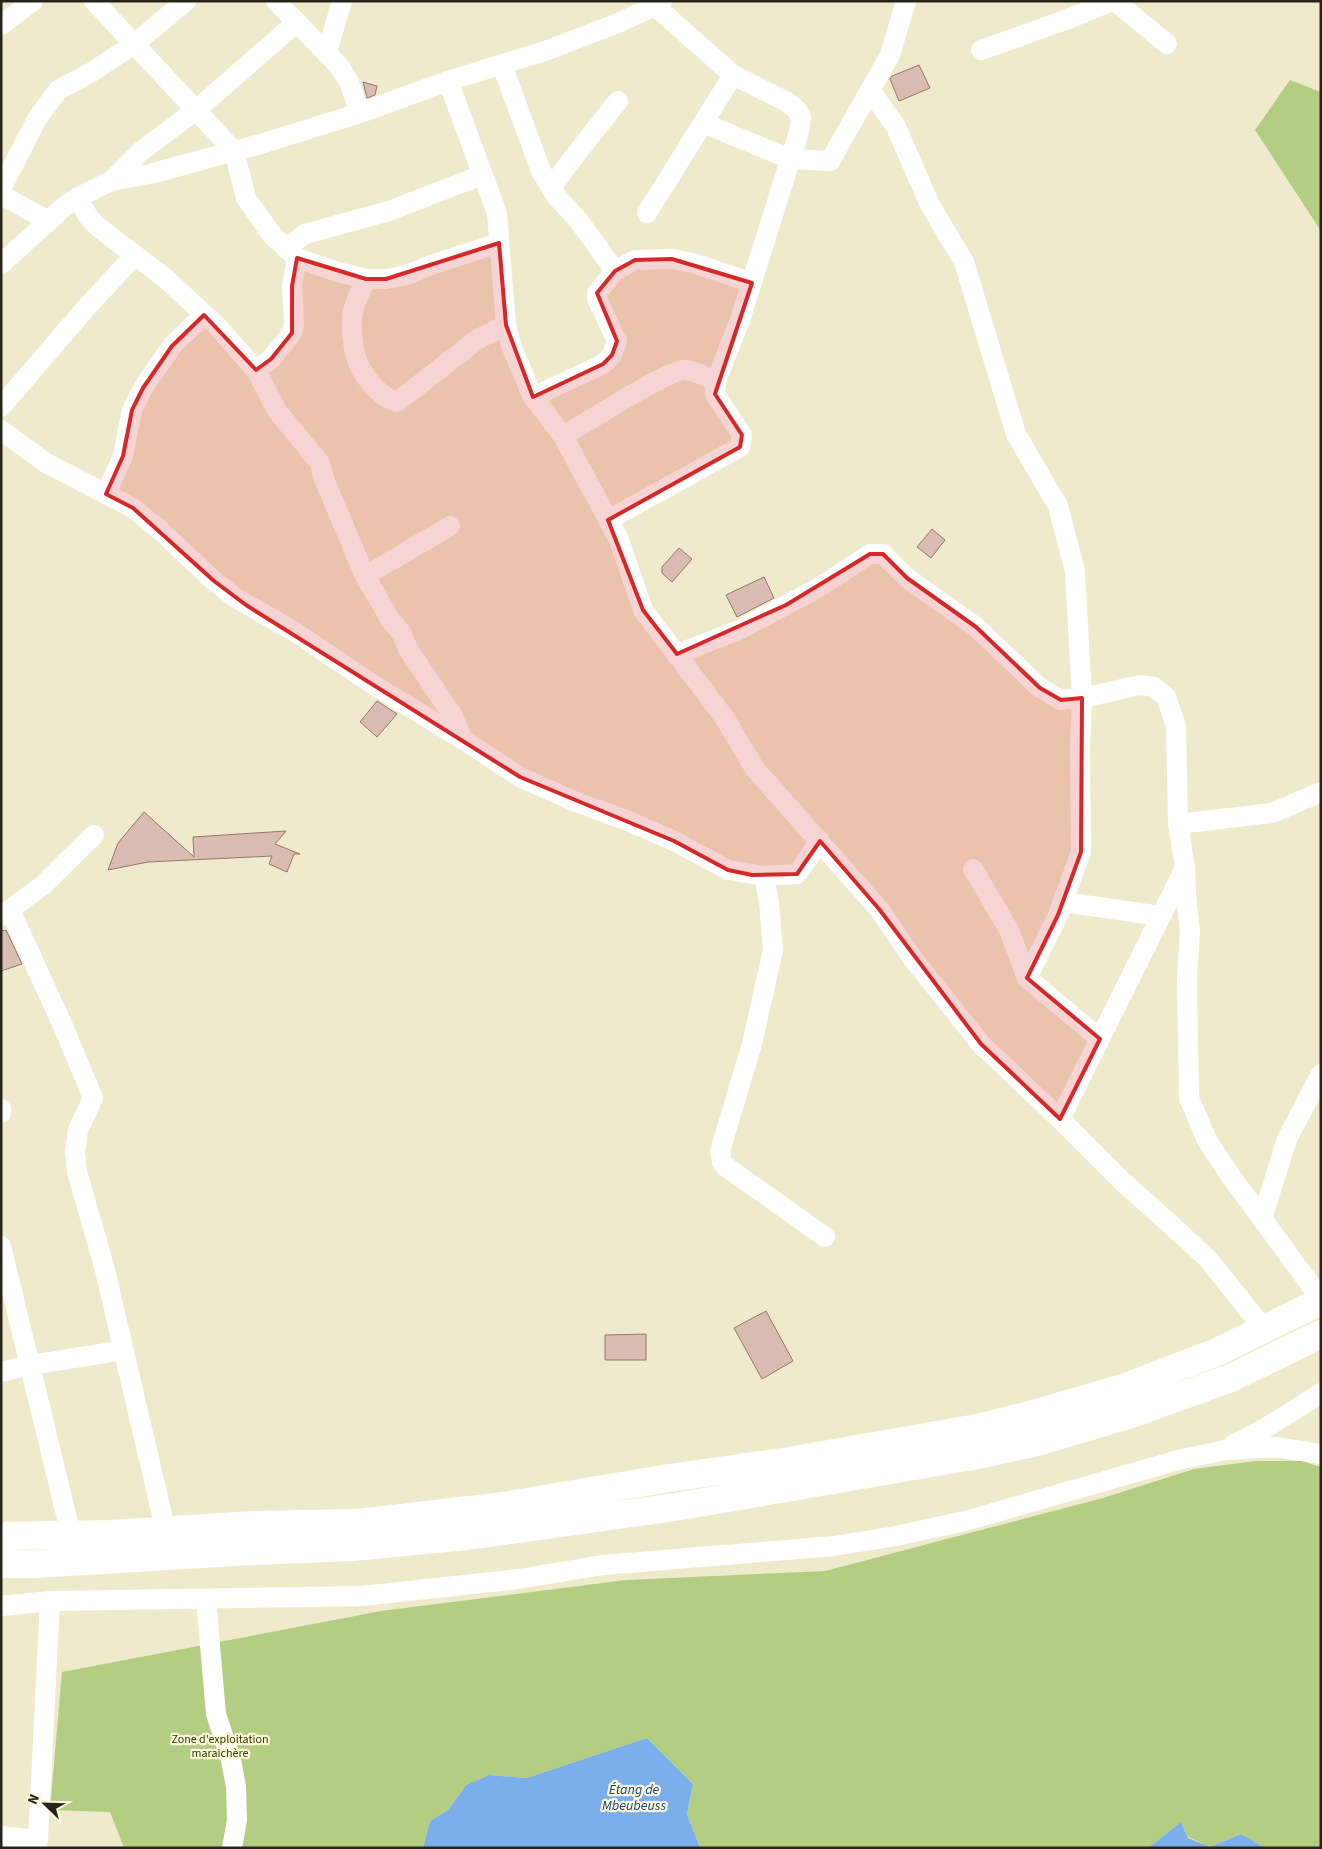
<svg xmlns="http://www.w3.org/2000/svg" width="1322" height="1849" viewBox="0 0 1322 1849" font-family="'Source Sans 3',sans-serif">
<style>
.green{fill:#b3ce83}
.water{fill:#7bafec}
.building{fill:#dbbcb2;stroke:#93776d}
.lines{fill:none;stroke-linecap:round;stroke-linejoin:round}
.street{stroke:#fff;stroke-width:20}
.highway{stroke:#fff;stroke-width:28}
.marked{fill:#d62828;fill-opacity:0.2;stroke:#d62828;stroke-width:4;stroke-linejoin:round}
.labels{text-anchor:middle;stroke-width:4.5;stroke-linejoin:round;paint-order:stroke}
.park-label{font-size:12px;fill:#2d3d03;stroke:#fef7da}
.water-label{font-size:14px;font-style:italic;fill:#13487f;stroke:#fef7da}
</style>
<rect width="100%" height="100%" fill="#f0eacd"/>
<g class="green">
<path d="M1290,80L1321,92V231L1255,130Z"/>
<path d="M1256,1461H1302L1321,1467V1848H1265L1241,1834L1210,1847L1188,1837L1181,1822L1148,1848H700L687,1814L693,1784L647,1738L527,1778L489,1775L466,1785L448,1810L430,1821L423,1848H124L110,1812L50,1810L62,1672L381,1611L626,1580L825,1571L1103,1498L1194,1469Z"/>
</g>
<g class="water">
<path d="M647,1738L693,1784L687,1814L700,1848H423L430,1821L448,1810L466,1785L489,1775L527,1778Z"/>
<path d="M1181,1822L1188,1838L1210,1847L1241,1834L1265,1848H1148Z"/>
</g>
<g class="building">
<path d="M919,65L930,88L899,101L890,79L892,76Z"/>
<path d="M363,82L377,86L375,95L367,98Z"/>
<path d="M932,529L945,540L931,558L917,547Z"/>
<path d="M679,548L692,559L672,582L662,573V567Z"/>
<path d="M764,577L774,598L737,617L726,595Z"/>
<path d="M377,701L397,714L377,737L360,722Z"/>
<path d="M144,812L194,857L193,837L286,831L275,844L300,854H294L287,872L269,864L272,856L148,862L108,870L118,843Z"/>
<path d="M6,930L22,964L1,971V931Z"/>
<path d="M766,1311L793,1361L762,1379L734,1328Z"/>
<path d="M646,1334V1360H605V1335Z"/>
</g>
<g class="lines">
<g class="street">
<path d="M94,1L234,151L246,198L272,235L297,258L338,272L366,279H386L407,275L428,266L499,243"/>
<path d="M276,1L340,67L349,82L360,113"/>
<path d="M1115,1L1167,44"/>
<path d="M1,25L33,1"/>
<path d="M981,50L1068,19L1112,1"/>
<path d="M327,52L342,1"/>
<path d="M502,65L541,171L557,197L579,221L615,271"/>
<path d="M448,81L497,213L506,325L512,348L533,397L563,436L619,540L643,610L724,717L755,769L879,909L914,960L981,1044L1060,1119L1123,1182L1170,1224L1208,1259L1264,1329"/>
<path d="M871,91L896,127L930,205L964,262L1016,434L1058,506L1075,571L1082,698L1080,746L1081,852L1058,915L1027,978"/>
<path d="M703,123L790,159L830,161L890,55L906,1"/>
<path d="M111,181L140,152L196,110L296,23"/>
<path d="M552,187L569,163L618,101"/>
<path d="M1,189L37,119L58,90L92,72L134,44L186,1"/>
<path d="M1,195L49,221"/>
<path d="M77,198L90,219L98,227L165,278L216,325L256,370L277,411L320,463L324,479L365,576L390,619L402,634L408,649L453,716L462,739"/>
<path d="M647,213L733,75"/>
<path d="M286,248L305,234L389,211L482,175"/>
<path d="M1,264L65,206L77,198L111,181L150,174L264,143L360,113L448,81L548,50L618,23L655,6L662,1"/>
<path d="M366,279C362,289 355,301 353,311C350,325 353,353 359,365C365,379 383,399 397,402L478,339L506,325"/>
<path d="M256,370L271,359L292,333L294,324L292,286L297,258"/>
<path d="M533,397L603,364L612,355L617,341L597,299V293L615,271L635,260L672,259L693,263L752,283"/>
<path d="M1,407L85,309L135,255"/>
<path d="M1,430L46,463L133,508L161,531L214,581L236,598L295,632L374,685L462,739L520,777L576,802L626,820L674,841L728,870L764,876L797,874L820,841"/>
<path d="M563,436C583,425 667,370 684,370C695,370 706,377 716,381"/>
<path d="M106,494L123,456L132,410L143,388L172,346L204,315"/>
<path d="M608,520L740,447L742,435L715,394L716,381L740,320L799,132L801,117L796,109L787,102L733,75L655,6"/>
<path d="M365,576L450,526"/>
<path d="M677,654L739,630L786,605L818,588L870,554H883L907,578L976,627L1040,688L1061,700L1082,698L1140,685L1154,687L1166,697L1176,726L1178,824L1185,867L1186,894L1190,932L1187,979L1189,1098L1207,1140L1230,1175L1321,1299"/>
<path d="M1178,824L1272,813L1321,792"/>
<path d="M973,869L1009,930L1027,978L1100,1039"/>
<path d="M764,876L769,903L773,950L752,1044L720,1151L722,1162L725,1166L825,1237"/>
<path d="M1063,902L1161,916"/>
<path d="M10,910L63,1026L93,1098L78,1130L75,1152L77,1172L104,1266L166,1532"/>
<path d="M1,916L42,886L94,835"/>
<path d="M1,1109V1113"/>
<path d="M1060,1119L1184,870"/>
<path d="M1262,1219L1287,1139L1321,1074"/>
<path d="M1,1246L71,1535"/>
<path d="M1,1372L30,1365L124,1350"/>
<path d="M1233,1445L1264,1429L1321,1393"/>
<path d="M206,1599L216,1714L231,1760L236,1787L237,1820L232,1848"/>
<path d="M1,1606L50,1601L362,1596L519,1579L603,1565L834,1546L896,1536L965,1521L1178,1460L1225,1450L1276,1447L1321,1454"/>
<path d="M1,1836L38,1840L50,1601"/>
</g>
<g class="highway">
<path d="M1,1536L111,1534L253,1525L358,1523L504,1506L669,1478L789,1461L977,1428L1030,1415L1123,1388L1217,1352L1321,1301"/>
<path d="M1,1564H36L251,1551L353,1547L467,1536L675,1507L978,1455L1037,1442L1131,1414L1231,1378L1321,1334"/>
</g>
</g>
<path class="marked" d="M499,243L506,325L533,397L603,364L612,355L617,341L597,293L615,271L635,260L672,259L752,283L715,394L742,435L740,447L608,520L643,610L677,654L786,605L870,554H883L907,578L976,627L1040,688L1061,700L1082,698L1081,852L1058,915L1027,978L1100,1039L1060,1119L981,1044L879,909L820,841L797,874L752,875L728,870L674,841L520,777L246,605L214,581L133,508L106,494L123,456L132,410L143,388L172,346L204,315L256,370L271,359L292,333V286L297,258L366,279H386Z"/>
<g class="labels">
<g class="park-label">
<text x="220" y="1743">Zone d'exploitation<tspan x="220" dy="14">maraichère</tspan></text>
</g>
<g class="water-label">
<text x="634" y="1794">Étang de<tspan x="634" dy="16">Mbeubeuss</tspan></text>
</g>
</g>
<rect width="1322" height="1849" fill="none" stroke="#27251a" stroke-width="5"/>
<g transform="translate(45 1804) rotate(293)" stroke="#fef7da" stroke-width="4" paint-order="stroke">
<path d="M0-4L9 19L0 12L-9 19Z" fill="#27251a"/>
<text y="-8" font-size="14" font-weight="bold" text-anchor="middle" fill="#27251a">N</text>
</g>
</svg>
